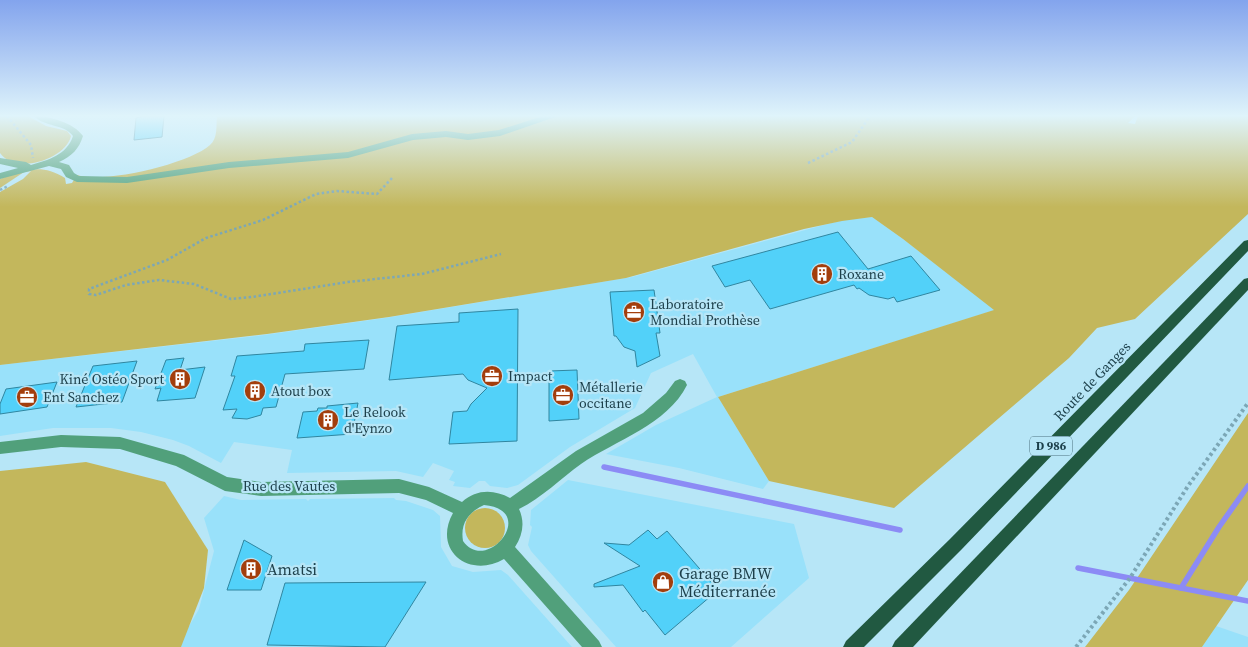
<svg xmlns="http://www.w3.org/2000/svg" width="1248" height="647" viewBox="0 0 1248 647" font-family="'Source Serif 4',serif">
<style>
.built{fill:#99e1fa}
.green{fill:#c3b75c}
.lines{fill:none;stroke-linecap:round;stroke-linejoin:round}
.stream{stroke:#8c8bf5;stroke-width:5.5}
.building{fill:#52d1f9;stroke:#3086a0}
.path-far1{stroke:#7ca7b6;stroke-width:2.5;stroke-dasharray:2.5 2.5;stroke-linecap:butt}
.path{stroke:#7ca7b6;stroke-width:4;stroke-dasharray:3 3;stroke-linecap:butt}
.minor{fill:#51a07b;fill-rule:evenodd}
.major{fill:#215941;fill-rule:evenodd}
.labels{text-anchor:middle;stroke-width:4.5;stroke-linejoin:round;paint-order:stroke}
.shield{fill:#b7e6f7;stroke:#4a717e;stroke-width:1}
.shield-label{font-size:12px;font-weight:bold;fill:#1c3f4a}
.poi-label{font-size:14px;fill:#1c3f4a;stroke:#b7e6f7;text-anchor:start}
.street-label{font-size:14px;fill:#1c3f4a;stroke:#b7e6f7}
.near-poi-label{font-size:16px;fill:#1c3f4a;stroke:#b7e6f7;text-anchor:start}
</style>
<rect width="100%" height="100%" fill="#b7e6f7"/>
<g class="built">
<path d="M872,217L903,239L995,310L718,397L769,481L763,489L679,468L606,454L656,425L717,397L693,354L651,373L635,408L570,447L518,485L507,488L490,486L485,481H479L470,488L453,486L455,482L449,480L454,471L433,463L423,477L396,471L287,473L292,450L234,442L221,463L189,446L173,440L141,432L111,428H53L0,436V365L264,335L385,318L632,277L820,226L844,220Z"/>
<path d="M568,480L794,524L809,578L731,647H616L531,551L528,545L532,527L530,525L531,510Z"/>
<path d="M224,496L241,500L306,499L308,501L310,499L394,498L396,500L406,501L433,510L440,516L441,547L452,566L473,572L501,570L508,575L572,647H177L199,609L214,551L204,518Z"/>
<path d="M1216,626L1248,637V647H1202Z"/>
</g>
<g class="green">
<path d="M0,116H28L46,126L67,131L71,136C65,160 15,175 0,153Z"/>
<path d="M217,116H1135L1128,123L1135,124L1138,116H1248V214L1135,319L1097,328L1069,358L894,508L769,481L718,397L994,310L903,239L872,217L842,221L804,229L626,278L389,317L267,334L0,365V192L23,179L31,171L24,172L0,188V179C25,170 41,163 65,178L66,184L72,183L77,175C104,184 189,164 210,145C218,138 216,126 217,116Z"/>
<path d="M1248,413V580L1202,647H1085L1129,590Z"/>
<path d="M86,462L165,482L208,550L204,588L181,647H0V471Z"/>
<circle cx="485" cy="528" r="20"/>
</g>
<g class="lines">
<g class="stream">
<path d="M604,467L900,530"/>
<path d="M1078,568L1248,601"/>
<path d="M1181,588L1219,527L1248,486"/>
</g>
</g>
<g class="building">
<path d="M144,116H164L162,137L134,140L136,118Z"/>
<path d="M838,232L868,269L911,256L940,290L897,302L894,297L888,299L869,295L859,288L857,289L854,285L770,309L750,280L725,287L712,266Z"/>
<path d="M654,290L660,333H656L660,356L637,367L635,351L624,347L616,336H614L610,292Z"/>
<path d="M518,309L517,441L449,444L453,412L467,411L471,404L487,388L468,380L463,374L389,380L397,326L459,322V313Z"/>
<path d="M369,340L364,369L285,374L276,407L263,408L261,415L247,419L232,418L237,409L223,410L235,376H231L237,356L304,351L305,344Z"/>
<path d="M184,358L180,370L205,367L195,398L157,401L161,388L155,389L166,360Z"/>
<path d="M137,361L122,402L76,407L93,366Z"/>
<path d="M577,370L579,419L549,421V371Z"/>
<path d="M57,382L47,407L0,414V404L6,389Z"/>
<path d="M358,403L352,434L297,438L303,412L317,411L318,408H327V406Z"/>
<path d="M648,530L657,539L667,531L718,590L665,635L645,610L643,612L623,585L594,587V584L640,566L604,543L629,545Z"/>
<path d="M244,540L272,556L261,590H227Z"/>
<path d="M426,582L385,647L267,645L285,583Z"/>
</g>
<g class="lines">
<g class="path-far1">
<path d="M7,116L31,145L33,158"/>
<path d="M808,163L852,142L870,116"/>
<path d="M392,178L377,194L337,191L316,194L263,220L206,238L167,260L89,289V294L96,295L126,285L159,280L194,284L231,299L252,297L348,282L422,274L501,254"/>
<path d="M0,190L8,186"/>
</g>
<path class="path" d="M1076,647L1130,578L1188,486L1248,403"/>
<g class="minor">
<path d="M34,116C50,116 74,123 83,136C79,149 72,156 59,162L69,165L74,173L79,176L127,177L229,162L348,152L412,134L446,131L468,134L499,130L543,116H558L500,136L468,140L446,137L413,140L348,158L229,168L127,183L77,182L66,177L61,169L49,166L0,179V173L18,168L0,164V158L26,162L31,165C48,160 67,155 73,136C65,124 44,127 34,116Z"/>
<path d="M680,379L685,381L687,385C667,425 616,440 581,464C561,478 542,498 519,509C525,522 523,535 515,547L599,641L602,647H582L504,559C470,579 432,551 453,513L426,500L399,493L261,496L225,491L176,466L120,449L61,447L0,454V442L61,435L120,437L184,455L227,477L261,482L399,479L429,487L462,502C476,489 494,489 510,498L576,451L643,413L666,393L675,381ZM484,505C539,510 487,575 463,541C460,523 469,512 484,505Z"/>
</g>
<g class="major">
<path d="M1248,240V251L962,549L864,647H843L846,641L950,539L1244,241Z"/>
<path d="M1248,278V290L913,647H892L895,641L1244,279Z"/>
</g>
</g>
<linearGradient id="sky" x2="0" y2="1"><stop stop-color="#83a4ed"/><stop offset="0.56" stop-color="#dff4fb"/><stop offset="1" stop-color="#dff4fb" stop-opacity="0"/></linearGradient>
<rect width="1248" height="207" fill="url(#sky)"/>
<defs>
<g id="building-disc" transform="scale(1.125)"><circle r="9.5" fill="#a33e0c" stroke="#b7e6f7"/><path d="M-4-6H4V6H1V3H-1V6H-4ZM-2.5-4.3h1.7v1.8h-1.7ZM.8-4.3h1.7v1.8H.8ZM-2.5-1h1.7V.8h-1.7ZM.8-1h1.7V.8H.8Z" fill="#fff"/></g>
<g id="office-disc" transform="scale(1.125)"><circle r="9.5" fill="#a33e0c" stroke="#b7e6f7"/><path d="M-6-3h4V-5.5h4V-3h4V5H-6ZM-1-4.5V-3h2v-1.5ZM-6 0V1H6V0Z" fill="#fff"/></g>
<g id="shop-disc" transform="scale(1.125)"><circle r="9.5" fill="#a33e0c" stroke="#b7e6f7"/><path d="M-5-2.5h2.3a2.7 3.5 0 0 1 5.4 0H5L5.5 6h-11ZM-1.5-2.5h3a1.5 2.3 0 0 0-3 0Z" fill="#fff"/></g>
</defs>
<g fill-rule="evenodd">
<use href="#building-disc" x="822" y="274"/>
<use href="#office-disc" x="634" y="312"/>
<use href="#office-disc" x="492" y="376"/>
<use href="#building-disc" x="180" y="379"/>
<use href="#building-disc" x="255" y="391"/>
<use href="#office-disc" x="563" y="395"/>
<use href="#office-disc" x="27" y="397"/>
<use href="#building-disc" x="328" y="420"/>
<use href="#building-disc" x="251" y="569"/>
<use href="#shop-disc" x="663" y="582"/>
</g>
<g class="labels">
<rect class="shield" x="1030" y="436.5" width="42" height="19" rx="4"/>
<g class="shield-label">
<text x="1051" y="450">D 986</text>
</g>
<g class="poi-label">
<text x="838" y="279">Roxane</text>
<text x="650" y="309">Laboratoire<tspan x="650" dy="16">Mondial Prothèse</tspan></text>
<text x="508" y="381">Impact</text>
<text x="164" y="384" text-anchor="end">Kiné Ostéo Sport</text>
<text x="579" y="392">Métallerie<tspan x="579" dy="16">occitane</tspan></text>
<text x="271" y="396">Atout box</text>
<text x="43" y="402">Ent Sanchez</text>
<text x="344" y="417">Le Relook<tspan x="344" dy="16">d'Eynzo</tspan></text>
</g>
<g class="street-label">
<text transform="translate(1092 381) rotate(-46)" y="5">Route de Ganges</text>
<text x="289" y="491">Rue des Vautes</text>
</g>
<g class="near-poi-label">
<text x="267" y="575">Amatsi</text>
<text x="679" y="579">Garage BMW<tspan x="679" dy="18">Méditerranée</tspan></text>
</g>
</g>
</svg>
